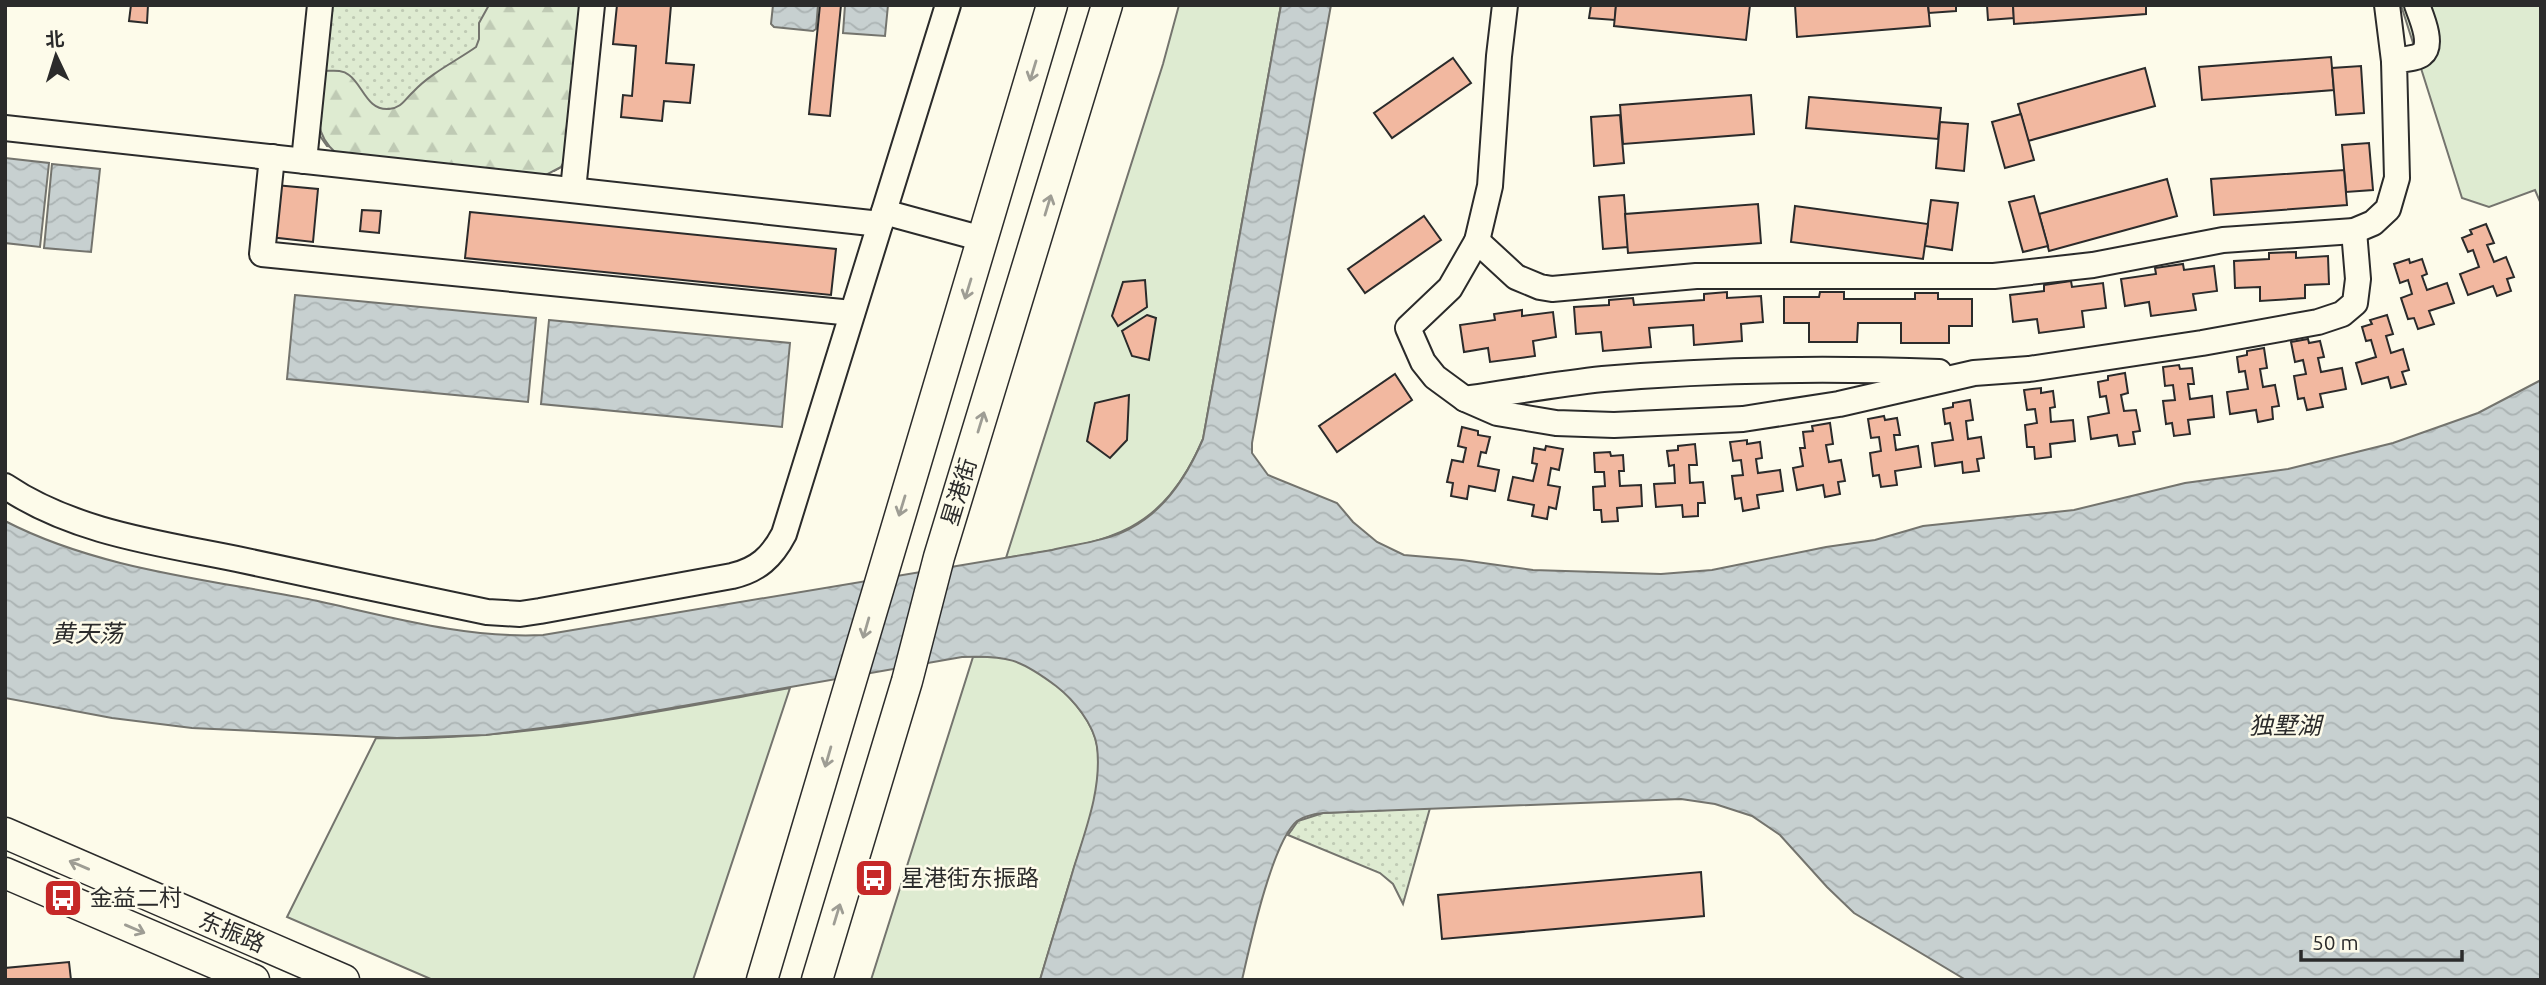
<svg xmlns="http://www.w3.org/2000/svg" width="2546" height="985" viewBox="0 0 2546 985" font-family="Ubuntu,'Noto Sans SC',sans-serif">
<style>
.grass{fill:url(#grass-dots);stroke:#74746e;stroke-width:2}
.forest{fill:url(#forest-firs);stroke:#74746e;stroke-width:2}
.park{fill:#deebd1;stroke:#74746e;stroke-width:2}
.water{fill:url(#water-waves);stroke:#74746e;stroke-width:2}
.building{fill:#f2b8a0;stroke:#2b2b2b;stroke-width:2}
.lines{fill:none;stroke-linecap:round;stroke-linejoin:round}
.minor-casing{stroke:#2b2b2b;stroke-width:28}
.major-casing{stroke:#2b2b2b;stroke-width:33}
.minor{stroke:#fdfbea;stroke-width:24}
.major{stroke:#fdfbea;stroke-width:30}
.oneway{stroke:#9e9d94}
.labels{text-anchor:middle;stroke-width:5;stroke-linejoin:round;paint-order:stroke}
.street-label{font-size:23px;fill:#2b2b2b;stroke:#fdfbea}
.poi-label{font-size:23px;fill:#2b2b2b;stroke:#fdfbea;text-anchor:start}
.water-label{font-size:24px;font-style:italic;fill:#2b2b2b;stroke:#fdfbea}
</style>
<defs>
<pattern id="grass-dots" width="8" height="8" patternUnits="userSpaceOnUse" patternTransform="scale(1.75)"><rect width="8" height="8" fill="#deebd1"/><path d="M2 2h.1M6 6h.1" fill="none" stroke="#bfcab4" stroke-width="1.8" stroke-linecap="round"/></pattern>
<pattern id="forest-firs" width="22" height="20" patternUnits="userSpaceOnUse" patternTransform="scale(1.75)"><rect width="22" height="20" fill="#deebd1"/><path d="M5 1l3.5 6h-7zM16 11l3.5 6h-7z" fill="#bfcab4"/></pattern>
<pattern id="water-waves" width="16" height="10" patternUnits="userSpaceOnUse" patternTransform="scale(1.75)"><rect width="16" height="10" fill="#c7d0d0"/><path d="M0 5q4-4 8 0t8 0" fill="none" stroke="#abb3b3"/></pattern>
</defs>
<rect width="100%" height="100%" fill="#fdfbea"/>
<g class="grass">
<path d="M329,5H584L561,167L554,171L327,146L320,136Z"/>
<path d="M1430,808L1403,904L1393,884L1380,873L1288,835L1298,821L1323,813Z"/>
</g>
<path class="forest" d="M489,5H584L568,154L561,167L544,176L336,153C309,130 320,103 323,71C332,71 342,69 349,75C363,85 367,111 389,109C402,108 405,99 414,91C431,73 456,61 476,47L479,39V23Z"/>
<g class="park">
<path d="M1179,5H1281L1203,439C1160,539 1103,542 1006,558L1163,64Z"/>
<path d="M2401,5H2541V204L2535,190L2489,207L2462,198Z"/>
<path d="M992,656C1000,658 1010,658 1018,661C1050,674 1090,711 1097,745C1105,786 1085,833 1073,871C1062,908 1051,944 1040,980H871L973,657Z"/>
<path d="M790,688L693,980H433L287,917L376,738C515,742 653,712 790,688Z"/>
</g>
<g class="water">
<path d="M773,5H818L816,29L813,31L774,27L771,24Z"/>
<path d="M845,5H888L885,36L843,33Z"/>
<path d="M1281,5H1331L1252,443V453L1268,475L1337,503L1353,522L1377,542L1404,555L1462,560L1533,570L1661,574L1712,570L1826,547L1875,540L1923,526L2074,510L2185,483L2288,469L2393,443L2478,413L2541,380V980H1966L1854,913L1827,887L1780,835L1752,816L1715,804L1681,799L1323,813C1315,814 1304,816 1297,821C1272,842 1250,945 1242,980H1040C1051,942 1063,905 1074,867C1086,829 1102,787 1097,747C1094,724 1073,699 1056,686C1020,659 1007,655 962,657L603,720L486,735L397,738L192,728L112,718L5,698V521C98,569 206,579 308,599C384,615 464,639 543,635L1052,550C1077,544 1106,541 1129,529C1165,511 1188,474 1203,439Z"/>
<path d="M5,158L49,163L40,247L5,243Z"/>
<path d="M52,164L100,169L91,252L44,248Z"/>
<path d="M295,295L536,318L528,402L287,379Z"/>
<path d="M549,320L790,343L782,427L541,404Z"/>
</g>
<g class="building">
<path d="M131,5H148L147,23L129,21Z"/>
<path d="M617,5H671L666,63L694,65L690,103L664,101L662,121L621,117L623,95L632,96L636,46L613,44Z"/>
<path d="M820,5H841L830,116L809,114Z"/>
<path d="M1591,5H1616L1615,20L1589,18Z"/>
<path d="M1616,5H1750L1746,40L1614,26Z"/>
<path d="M1795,5H1928L1930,26L1797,37Z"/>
<path d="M1928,5H1956V11L1929,13Z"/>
<path d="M1987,5H2013L2014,18L1988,20Z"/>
<path d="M2013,5H2146V14L2014,24Z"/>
<path d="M2331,57L2334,90L2202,100L2199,67Z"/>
<path d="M1453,58L1471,83L1392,138L1374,113Z"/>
<path d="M2361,66L2364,113L2336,115L2332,68Z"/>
<path d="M2145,68L2155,106L2028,141L2018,104Z"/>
<path d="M1751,95L1754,134L1623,144L1620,105Z"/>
<path d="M1809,97L1941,108L1938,139L1806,128Z"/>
<path d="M2021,114L2034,160L2005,168L1992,122Z"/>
<path d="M1620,115L1624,163L1594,166L1591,117Z"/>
<path d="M1940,122L1968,124L1964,171L1936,168Z"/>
<path d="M2369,143L2373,190L2346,192L2342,145Z"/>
<path d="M2344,170L2347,205L2214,215L2211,179Z"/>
<path d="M2167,179L2177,216L2049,251L2039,214Z"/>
<path d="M275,185L318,189L313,242L270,237Z"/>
<path d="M1624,195L1628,247L1603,249L1599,197Z"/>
<path d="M2034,196L2048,246L2023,252L2009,202Z"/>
<path d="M1931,200L1958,203L1952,250L1925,246Z"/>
<path d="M1758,204L1761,243L1628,253L1625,214Z"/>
<path d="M1795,206L1928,224L1923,259L1791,242Z"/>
<path d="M362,210L381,211L379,233L360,231Z"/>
<path d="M470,212L836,249L831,295L465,258Z"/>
<path d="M1424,216L1441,240L1365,293L1348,269Z"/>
<path d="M2486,224L2494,243L2487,245L2494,262L2506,257L2514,277L2507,279L2511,291L2497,296L2493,286L2468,295L2460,274L2479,267L2473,250L2468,252L2462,238L2472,234L2470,230Z"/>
<path d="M2296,252V258L2328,256L2329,284L2305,285V298L2260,301V287L2235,288L2234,261L2269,259V253Z"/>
<path d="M2409,259L2410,263L2422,259L2427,274L2422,276L2427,290L2447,283L2454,303L2429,311L2434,324L2418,329L2414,318L2408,319L2401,298L2412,294L2408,280L2400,283L2394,264Z"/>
<path d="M2183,264L2184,270L2214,266L2217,291L2193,294L2196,310L2151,316L2149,302L2125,306L2121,279L2156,274L2155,268Z"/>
<path d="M1145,280L1147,307L1118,326L1112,316L1123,282Z"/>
<path d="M2071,281L2072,287L2103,283L2106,308L2082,311L2084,327L2039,333L2037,319L2013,322L2010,295L2044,291V285Z"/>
<path d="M1727,292V298L1761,296L1763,322L1741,324L1742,341L1694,345L1693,325L1649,328L1651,347L1603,351L1601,332L1576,334L1574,307L1609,305V300L1633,298L1634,305L1704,300V294Z"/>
<path d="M1820,292H1844V299H1915V293H1938V299H1972V326H1949V343H1901V323H1858L1857,342H1809V323H1784V297H1819Z"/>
<path d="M1522,310V316L1553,312L1556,337L1533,341L1535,356L1490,362L1488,348L1464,352L1460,325L1495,320L1494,314Z"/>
<path d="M1147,315L1156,318L1149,360L1132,356L1122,331Z"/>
<path d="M2387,315L2393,334L2386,336L2391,353L2403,349L2409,370L2402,372L2406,384L2391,388L2388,377L2362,384L2356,363L2376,357L2371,340L2366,341L2362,327L2372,324L2370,320Z"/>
<path d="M2308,339L2309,343L2320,341L2324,357L2318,358L2321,372L2342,368L2346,389L2320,394L2323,407L2307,410L2304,398L2298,399L2294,376L2306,374L2303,360L2295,362L2291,342Z"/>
<path d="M2264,348L2267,368L2260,369L2263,387L2275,385L2279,406L2272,407L2273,419L2258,422L2256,410L2230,414L2227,392L2248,389L2245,371L2239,372L2237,357L2247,355V351Z"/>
<path d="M2179,365L2180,369L2192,368L2194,384H2188L2190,399L2212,396L2214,417L2188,420L2190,434L2174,436L2172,423L2166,424L2163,401L2175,400L2173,385L2165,386L2163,367Z"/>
<path d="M2125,373L2128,393L2121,395L2124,411L2136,410L2140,431L2133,432L2135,444L2119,446L2117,435L2091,439L2088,417L2109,413L2106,396L2100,397L2098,382L2108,380V376Z"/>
<path d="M1395,374L1412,400L1337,452L1319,426Z"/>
<path d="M2041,388V393L2053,391L2055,407L2050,408L2051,422L2073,420L2075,441L2050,444L2051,457L2035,459L2034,447H2027L2025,425L2037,423L2035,409L2027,410L2024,390Z"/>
<path d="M1129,395L1127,440L1110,458L1087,441L1095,403Z"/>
<path d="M1970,400L1973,420L1966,421L1968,439L1981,437L1984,458L1977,459L1979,471L1963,473L1962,462L1935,466L1932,443L1953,440L1950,423L1945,424L1943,409L1953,407V403Z"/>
<path d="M1884,416L1885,420L1897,418L1900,435H1894L1896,450L1918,446L1921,467L1895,471L1897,485L1881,487L1879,475L1873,476L1870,453L1881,451L1879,437L1871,438L1868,419Z"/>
<path d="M1830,423L1833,444L1826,445L1829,462L1841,460L1845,481L1838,482L1840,494L1825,497L1823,485L1797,490L1793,468L1803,466L1800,448H1805L1803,432L1813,431L1812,426Z"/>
<path d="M1462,427L1478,431V435L1490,437L1486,453L1481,452L1478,466L1499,470L1495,491L1469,486L1467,499L1451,496L1453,483L1447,482L1452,460L1463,462L1466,448L1458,446Z"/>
<path d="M1747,440V444L1760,442L1762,458L1756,459L1758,473L1780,470L1783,491L1757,495L1759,508L1743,511L1741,498L1735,499L1732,476L1743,475L1741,460L1733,461L1730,442Z"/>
<path d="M1695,444L1697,465H1689L1690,483L1703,482L1705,503H1698V516L1683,517L1682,505L1656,507L1654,484L1675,483L1674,465L1669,466L1667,451L1678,450V446Z"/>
<path d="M1546,446L1563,449L1559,470L1551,468L1548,485L1560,487L1556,509L1549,507L1547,519L1532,516L1534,505L1508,500L1513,477L1533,481L1537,464L1532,463L1534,448L1545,450Z"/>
<path d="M1610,452L1611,456L1623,455L1624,471H1619L1620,486L1641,485L1642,506L1617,508L1618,521L1602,522L1601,510H1594L1593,487L1605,486L1604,472H1595L1594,453Z"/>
<path d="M1701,872L1704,916L1442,939L1438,895Z"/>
<path d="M69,962L71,980H5V968Z"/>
</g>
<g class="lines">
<g class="minor-casing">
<g id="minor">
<path d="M1505,5L1499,56L1490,186L1477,241L1450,288L1408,328L1423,362L1435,377L1465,399L1497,413L1556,423L1614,425L1743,419L1839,404L1974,373L2029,369L2202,343L2318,322L2342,314L2355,303L2358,279L2354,231"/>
<path d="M2387,5L2394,61"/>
<path d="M5,128L880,224"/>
<path d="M272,157L262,254L852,313"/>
<path d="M304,161L320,5"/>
<path d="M573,190L592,5"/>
<path d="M884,212L983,239"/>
<path d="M1477,241L1516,277L1540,287L1552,289L1696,276H1994L2093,265L2223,240L2354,231L2373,223L2388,209L2397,178L2394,61C2402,59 2416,59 2422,54C2434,45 2421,16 2417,5"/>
<path d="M1465,399C1511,392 1557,384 1603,379C1715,369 1827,368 1939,372"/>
<path d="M5,486C73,532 158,543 237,559C320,577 404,595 487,612L520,614L540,611L732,576C758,570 772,557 784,534L948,5"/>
</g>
</g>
<g class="major-casing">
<g id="major">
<path d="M5,833L344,980"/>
<path d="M5,873L254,980"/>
<path d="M762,980L1052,5"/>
<path d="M817,980L907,681L939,557L1107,5"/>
</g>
</g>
<use href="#minor" class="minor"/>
<use href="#major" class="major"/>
</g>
<defs><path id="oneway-shaft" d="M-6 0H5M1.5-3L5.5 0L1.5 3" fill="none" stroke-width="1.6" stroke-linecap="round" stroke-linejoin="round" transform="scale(1.75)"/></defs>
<g class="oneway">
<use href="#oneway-shaft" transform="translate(1033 71) rotate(107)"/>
<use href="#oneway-shaft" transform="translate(1048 205) rotate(-73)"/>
<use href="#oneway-shaft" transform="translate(968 289) rotate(107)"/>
<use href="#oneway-shaft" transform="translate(981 422) rotate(-73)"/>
<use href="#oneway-shaft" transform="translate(902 506) rotate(107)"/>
<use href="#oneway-shaft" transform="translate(866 628) rotate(106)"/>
<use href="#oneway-shaft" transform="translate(828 757) rotate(106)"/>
<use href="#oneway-shaft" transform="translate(79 865) rotate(-157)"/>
<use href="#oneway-shaft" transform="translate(837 914) rotate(-73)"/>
<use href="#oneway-shaft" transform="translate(135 929) rotate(23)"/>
</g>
<defs>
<g id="bus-square" transform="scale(2.0125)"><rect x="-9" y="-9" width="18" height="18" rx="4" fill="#c62828" stroke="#fdfbea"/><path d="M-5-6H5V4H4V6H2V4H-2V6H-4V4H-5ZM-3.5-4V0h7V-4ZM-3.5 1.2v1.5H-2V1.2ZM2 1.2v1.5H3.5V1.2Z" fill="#fff"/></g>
</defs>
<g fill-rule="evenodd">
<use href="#bus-square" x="874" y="878"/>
<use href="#bus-square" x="63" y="898"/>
</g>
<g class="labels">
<g class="street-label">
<text transform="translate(959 492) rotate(-73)" y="8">星港街</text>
<text transform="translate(232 932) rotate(23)" y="8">东振路</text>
</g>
<g class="poi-label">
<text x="901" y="886">星港街东振路</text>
<text x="90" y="906">金益二村</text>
</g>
<g class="water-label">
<text x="87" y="642">黄天荡</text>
<text x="2285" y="734">独墅湖</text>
</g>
</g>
<rect width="2546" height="985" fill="none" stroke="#2b2b2b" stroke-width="14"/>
<g transform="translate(56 56) rotate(356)" stroke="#fdfbea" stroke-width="5" paint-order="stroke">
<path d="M0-5L12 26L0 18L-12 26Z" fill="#2b2b2b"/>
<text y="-10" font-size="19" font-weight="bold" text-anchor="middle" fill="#2b2b2b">北</text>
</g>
<path d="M2301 950v10h161v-10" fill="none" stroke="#2b2b2b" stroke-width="3.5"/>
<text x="2312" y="950" font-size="21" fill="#2b2b2b" stroke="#fdfbea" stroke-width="5" paint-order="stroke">50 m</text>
</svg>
